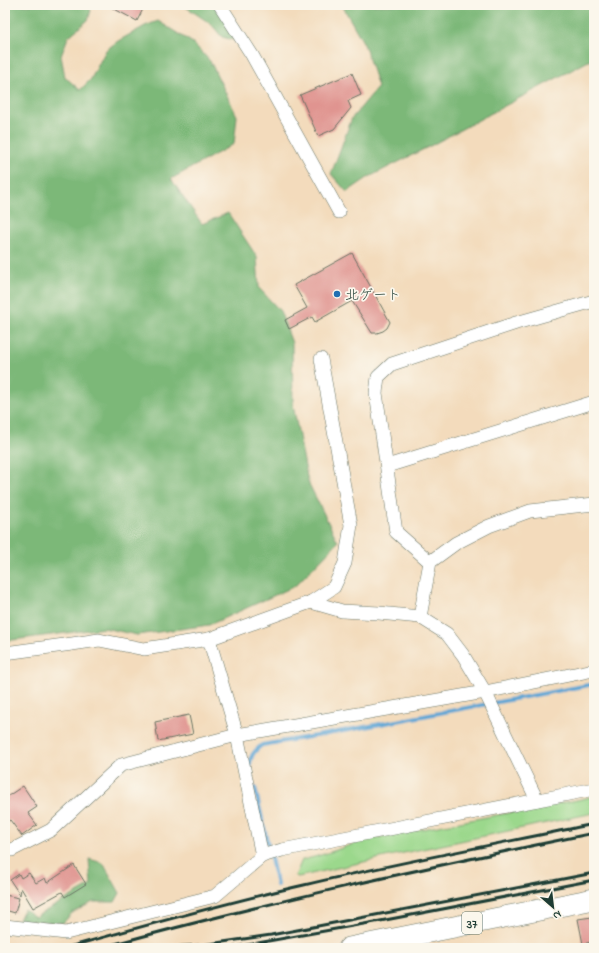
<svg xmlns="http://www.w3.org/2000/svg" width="599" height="953" viewBox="0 0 599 953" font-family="'Indie Flower','Klee One',sans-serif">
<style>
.green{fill:#9bd88c;stroke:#5d8a60}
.forest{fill:#7cb878;stroke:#4e7a56}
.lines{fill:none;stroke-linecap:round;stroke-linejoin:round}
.stream{stroke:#5fa6d5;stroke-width:4}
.building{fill:#e09490}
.minor-casing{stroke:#697464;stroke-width:14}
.primary-casing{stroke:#697464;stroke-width:22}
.minor{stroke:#fff;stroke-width:13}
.primary{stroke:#fff;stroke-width:21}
.rail{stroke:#1f3d34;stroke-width:3}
.poi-dot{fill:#1f6fb2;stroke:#fbf7ec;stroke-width:1.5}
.labels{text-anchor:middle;stroke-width:3.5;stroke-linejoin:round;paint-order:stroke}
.shield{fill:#fbf7ec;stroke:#61756b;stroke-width:1}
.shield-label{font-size:13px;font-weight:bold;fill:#1f3d34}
.poi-label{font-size:14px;fill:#1f3d34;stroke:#fbf7ec;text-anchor:start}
</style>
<rect width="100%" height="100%" fill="#fbf7ec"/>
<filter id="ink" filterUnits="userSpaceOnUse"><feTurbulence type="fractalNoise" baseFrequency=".025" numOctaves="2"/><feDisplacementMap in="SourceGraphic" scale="8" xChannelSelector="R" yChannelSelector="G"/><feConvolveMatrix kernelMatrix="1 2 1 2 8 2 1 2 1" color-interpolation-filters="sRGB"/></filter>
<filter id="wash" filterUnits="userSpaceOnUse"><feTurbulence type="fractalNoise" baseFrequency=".012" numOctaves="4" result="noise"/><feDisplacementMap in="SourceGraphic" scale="16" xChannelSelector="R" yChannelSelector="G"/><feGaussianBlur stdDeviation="0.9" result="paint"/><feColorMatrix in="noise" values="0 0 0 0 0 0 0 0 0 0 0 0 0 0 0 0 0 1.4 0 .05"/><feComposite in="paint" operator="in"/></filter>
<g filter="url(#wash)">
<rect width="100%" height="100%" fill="#f3dbbc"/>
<path class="green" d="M594,796V813L394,855L298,877L295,876L302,860C325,855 346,846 369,839L577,800Z"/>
<g class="forest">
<path d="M5,5H86L91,10L88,20L68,37L61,56L65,77L80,90L91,79L106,50L118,41L145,26L158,21L193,43L210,61L237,116L234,144L171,179L202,224L228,213L257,257L259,288L280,311L292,343L293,405L308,482L338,542L295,586L209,625L137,635L104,628L5,641Z"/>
<path d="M183,5H219L234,40L222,37L211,24Z"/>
<path d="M342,5H487L488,7L502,5H594V58L432,145L369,177L347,192L331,174L352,118L378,87L364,44Z"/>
<path d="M89,859L103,863L120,893L115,902H93L72,913L63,923L19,920L24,909L35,917L91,885Z"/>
</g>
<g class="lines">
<g class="stream">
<path d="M250,768C249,757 254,751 262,745L327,734L594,684"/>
<path d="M255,788L277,885"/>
</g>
</g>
<g id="blocks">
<g class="building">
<path d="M107,5H145L137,21Z"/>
<path d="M352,73L361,95L348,101L351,108L334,129L318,136L300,95Z"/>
<path d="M352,253L390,322L387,328L383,331L377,333H372L352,301L315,322L312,317L289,329L285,320L307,308L294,285Z"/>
<path d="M189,715L193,734L158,741L155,722Z"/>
<path d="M23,786L37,807L28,813L37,825L22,836L10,820L5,824V798Z"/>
<path d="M74,865L86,884L65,897L62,892L33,908L21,888L20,895L10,880L19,874L21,878L29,873L36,883L45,878L47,883Z"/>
<path d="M5,895L19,898L15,913L5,910Z"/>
<path d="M592,917L594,925V941L583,944L578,919Z"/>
</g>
</g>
</g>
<g filter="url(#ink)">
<use href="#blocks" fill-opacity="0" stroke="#697464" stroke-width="1"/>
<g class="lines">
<g class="minor-casing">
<g id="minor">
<path d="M220,5L252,55L339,212"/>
<path d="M387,466L594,402"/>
<path d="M430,562L396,532L376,393L378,377L392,364L516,323L594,301"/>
<path d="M311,602L342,611L379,613L420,617L447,634L463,655L485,692L537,800"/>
<path d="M420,617L430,562L456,543L489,526L530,511L594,504"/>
<path d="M209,639L237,735L485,692L594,670"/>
<path d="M5,653L72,644L99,640L144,649L209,639L311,602L334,587L345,563L351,525L321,359"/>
<path d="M5,850H12L51,830L121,765L237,735L262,856L215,896L66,933L5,926"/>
<path d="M262,856L282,850L594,789"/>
</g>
</g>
<g class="primary-casing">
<path id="primary" d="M349,948L594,899"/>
</g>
<use href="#minor" class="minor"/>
<use href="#primary" class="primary"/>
<g class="rail">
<path d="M5,946L30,948"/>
<path d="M65,948C144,926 224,903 304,885C400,862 497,844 594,824"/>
<path d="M100,948C263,903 428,867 594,833"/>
<path d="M154,948L202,945L271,935L594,873"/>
<path d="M230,948L375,922L594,880"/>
</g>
</g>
</g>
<circle class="poi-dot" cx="337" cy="294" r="4"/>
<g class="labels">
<rect class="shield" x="462" y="912" width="20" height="22" rx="3"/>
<g class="shield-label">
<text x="472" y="928">37</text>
</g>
<g class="poi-label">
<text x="345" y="299">北ゲート</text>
</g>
</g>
<rect width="599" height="953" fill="none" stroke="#fbf7ec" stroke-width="20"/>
<g transform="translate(553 907) rotate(152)" stroke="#fbf7ec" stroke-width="3" paint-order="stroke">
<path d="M0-3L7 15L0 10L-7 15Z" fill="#1f3d34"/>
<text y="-6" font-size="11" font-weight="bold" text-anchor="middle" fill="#1f3d34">N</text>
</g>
</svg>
